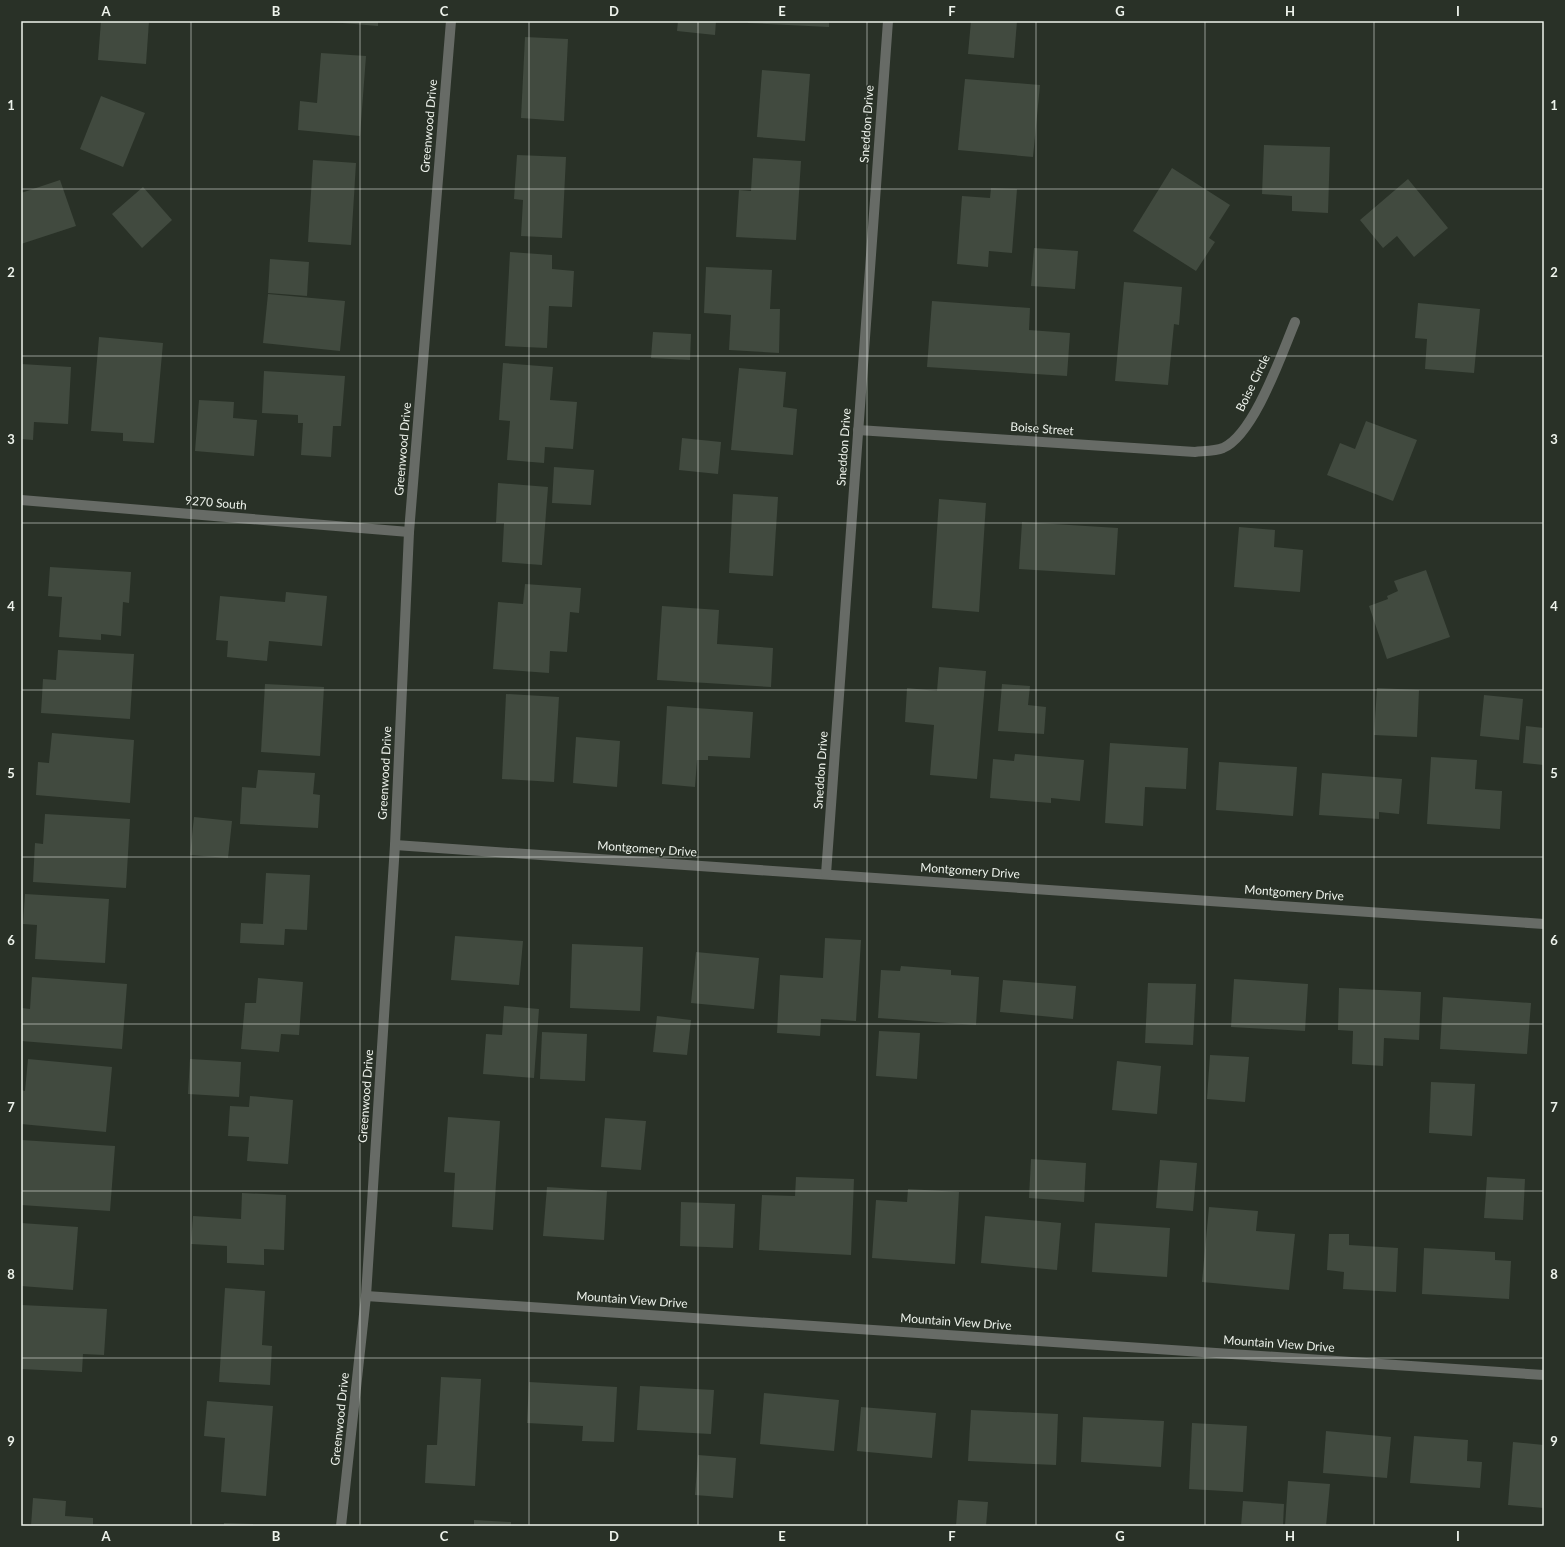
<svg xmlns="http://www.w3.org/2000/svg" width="1565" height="1547" viewBox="0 0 1565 1547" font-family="Lato,sans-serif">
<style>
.building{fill:#414a3f}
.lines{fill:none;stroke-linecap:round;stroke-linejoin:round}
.street{stroke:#676b66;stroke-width:10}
.grid{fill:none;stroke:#eef3ec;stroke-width:1;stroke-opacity:0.55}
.labels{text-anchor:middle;stroke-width:3;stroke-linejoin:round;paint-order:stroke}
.street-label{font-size:12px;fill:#eef3ec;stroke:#293127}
.neatline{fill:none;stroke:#eef3ec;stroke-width:1.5}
.grid-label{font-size:13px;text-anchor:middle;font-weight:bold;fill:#eef3ec}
</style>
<rect width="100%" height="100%" fill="#293127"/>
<g class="building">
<path d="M101,21H149L146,64L98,60Z"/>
<path d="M319,21H378V26Z"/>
<path d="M678,21H716L715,35L677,31Z"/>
<path d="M748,21H829V27L748,23Z"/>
<path d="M971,21H1017L1014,58L968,54Z"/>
<path d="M525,37L568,39L564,121L521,118Z"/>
<path d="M321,53L366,56L360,136L298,130L300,101L317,103Z"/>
<path d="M762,70L810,74L805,141L757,137Z"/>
<path d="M965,79L1040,85L1033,157L958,150Z"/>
<path d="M101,96L145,113L123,167L80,149Z"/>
<path d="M1264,145L1330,147L1328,213L1292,211V196L1262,194Z"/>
<path d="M517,155L566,157L562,238L521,236L523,200L514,199Z"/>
<path d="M753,158L801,161L796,240L736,237L739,190L751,191Z"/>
<path d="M313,160L356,163L351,245L308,242Z"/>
<path d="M1172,168L1230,205L1209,238L1215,242L1196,271L1133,231Z"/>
<path d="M1408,179L1448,228L1414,257L1397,236L1383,248L1360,220Z"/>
<path d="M60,180L76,226L21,244V193Z"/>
<path d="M143,187L172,220L142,248L112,214Z"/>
<path d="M991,188L1017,189L1012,253L989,251L988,267L957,264L962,196L990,198Z"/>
<path d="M1034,248L1078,251L1075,289L1031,286Z"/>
<path d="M510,252L552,255V269L574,271L572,307L549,306L547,348L505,346Z"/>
<path d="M270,259L309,262L307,296L268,293Z"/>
<path d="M706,267L772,270L770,309H780L779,353L729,350L731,315L704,313Z"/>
<path d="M1124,282L1182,287L1179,325L1174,324L1168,385L1115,381Z"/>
<path d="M268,294L345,301L340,351L263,343Z"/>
<path d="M932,301L1030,308L1029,330L1070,333L1067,376L927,367Z"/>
<path d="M1418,303L1480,309L1474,373L1425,369L1427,339L1415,338Z"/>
<path d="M653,332L691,334L690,360L651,358Z"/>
<path d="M99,337L163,343L154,443L123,441V433L91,431Z"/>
<path d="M503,363L553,367L550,400L577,402L573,449L545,447L544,463L507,460L510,421L499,420Z"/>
<path d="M21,364L71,367L68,424L34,422L33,440L21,439Z"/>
<path d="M739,368L786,372L783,407L797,409L793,455L731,450Z"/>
<path d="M264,371L345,376L341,426H333L331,457L301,455L303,423H298V415L262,413Z"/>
<path d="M199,400L234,402L233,418L257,420L254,456L195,451Z"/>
<path d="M1366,421L1417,440L1393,501L1327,475L1340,443L1355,449Z"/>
<path d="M682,438L721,442L718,474L679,470Z"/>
<path d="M554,467L594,470L591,505L552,503Z"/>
<path d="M498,483L548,487L542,565L502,562L504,523H496Z"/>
<path d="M733,494L778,497L773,576L729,573Z"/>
<path d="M939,499L986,503L979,612L932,608Z"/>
<path d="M1022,522L1118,528L1115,575L1019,569Z"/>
<path d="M1239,527L1275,530L1274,547L1303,550L1300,592L1234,587Z"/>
<path d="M50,567L131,572L129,603L123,602L121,636L101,634V640L59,637L62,597L48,596Z"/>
<path d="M1426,570L1450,637L1387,659L1369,606L1388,599L1387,596L1398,591L1394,581Z"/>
<path d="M525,584L581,588L579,613L570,612L567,652L550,651L549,673L493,669L498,602L523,604Z"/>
<path d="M286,592L327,596L322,646L269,641L267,661L227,657L228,641L216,640L220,596L285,602Z"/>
<path d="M662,606L719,610L717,644L773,648L771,687L657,680Z"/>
<path d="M58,650L134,654L130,719L41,713L43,679L56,680Z"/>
<path d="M939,667L986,671L977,779L930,775L934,725L905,722L907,688L937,691Z"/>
<path d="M265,684L324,687L320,756L261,752Z"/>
<path d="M1002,684L1030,686L1028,705L1046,707L1044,734L998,731Z"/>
<path d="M1377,688L1419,690L1417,737L1374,735Z"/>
<path d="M506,694L559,697L554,782L502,779Z"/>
<path d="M1484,695L1523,699L1519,740L1480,736Z"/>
<path d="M667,706L753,712L750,758L708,756V760H697L695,787L662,784Z"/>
<path d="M1526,726L1544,728V765L1523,763Z"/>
<path d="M52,733L134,740L130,803L36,795L38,762L49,763Z"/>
<path d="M576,737L620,741L617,787L573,783Z"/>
<path d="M1110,743L1188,748L1186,789L1145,787L1143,826L1105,823Z"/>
<path d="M1015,754L1084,760L1080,801L1051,798V803L990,798L993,759L1014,761Z"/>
<path d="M1431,757L1477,760L1475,789L1502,791L1500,829L1427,824Z"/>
<path d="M1219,762L1297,767L1293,816L1216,810Z"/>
<path d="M258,770L315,773L313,794L320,795L318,828L240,824L242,787L256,788Z"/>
<path d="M1322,773L1402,779L1399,814L1379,812V819L1319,815Z"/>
<path d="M45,814L130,819L126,888L33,882L35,843L43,844Z"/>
<path d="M194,817L232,821L228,858L190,855Z"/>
<path d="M266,873L310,875L307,930L285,929L284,945L240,943L241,923L263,924Z"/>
<path d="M25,894L109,899L105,963L35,959L37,925L23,924Z"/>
<path d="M455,936L523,941L519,985L451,980Z"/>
<path d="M825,938L861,940L856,1021L821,1019L820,1036L777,1033L780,975L823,978Z"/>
<path d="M572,944L643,947L640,1011L570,1008Z"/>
<path d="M696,952L759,958L754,1009L691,1003Z"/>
<path d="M901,966L951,970V975L979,977L976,1025L878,1018L881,970L900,971Z"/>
<path d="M32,977L127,984L122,1049L21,1041L22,1008L30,1009Z"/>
<path d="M258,978L303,982L299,1035L281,1034L279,1052L241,1049L245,1003H256Z"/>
<path d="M1234,979L1308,984L1305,1031L1231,1027Z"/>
<path d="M1003,980L1076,986L1073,1019L1000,1012Z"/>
<path d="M1148,983L1196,984L1193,1045L1145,1043Z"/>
<path d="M1339,988L1421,992L1419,1040L1384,1038L1383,1066L1352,1064L1353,1031L1338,1030Z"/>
<path d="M1443,997L1531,1003L1527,1054L1440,1049Z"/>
<path d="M504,1006L539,1009L534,1078L483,1074L486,1034L502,1035Z"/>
<path d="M657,1016L691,1020L687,1055L653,1052Z"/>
<path d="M879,1031L920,1033L917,1079L876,1076Z"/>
<path d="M542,1032L587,1034L585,1081L540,1079Z"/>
<path d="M1210,1055L1249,1057L1245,1102L1207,1099Z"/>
<path d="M28,1059L112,1067L106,1132L21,1124V1090L25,1091Z"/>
<path d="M190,1059L241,1062L239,1097L188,1094Z"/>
<path d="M1117,1061L1161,1066L1157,1114L1112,1110Z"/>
<path d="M1431,1082L1475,1084L1472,1136L1429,1133Z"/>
<path d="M250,1096L293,1100L288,1164L247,1161L249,1137L228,1136L230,1106L249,1107Z"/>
<path d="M448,1117L500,1121L493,1230L452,1227L455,1173L444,1172Z"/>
<path d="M605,1118L646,1121L641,1170L601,1167Z"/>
<path d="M21,1140L115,1146L110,1211L21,1205Z"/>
<path d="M1031,1159L1086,1163L1084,1202L1029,1198Z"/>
<path d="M1160,1160L1197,1163L1193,1211L1156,1208Z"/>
<path d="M796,1177L854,1179L851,1255L759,1250L762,1195L795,1196Z"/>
<path d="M1487,1177L1525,1179L1523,1220L1484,1218Z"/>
<path d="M547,1187L607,1191L604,1240L543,1236Z"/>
<path d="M908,1189L959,1192L955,1264L872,1258L876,1200L907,1202Z"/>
<path d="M242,1193L286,1195L284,1250L264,1249V1265L227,1263V1246L191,1244L193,1216L241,1219Z"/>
<path d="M681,1202L735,1204L733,1248L680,1246Z"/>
<path d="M1209,1207L1258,1211L1256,1231L1295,1234L1289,1290L1202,1282Z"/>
<path d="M985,1216L1061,1223L1057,1270L981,1263Z"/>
<path d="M21,1223L78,1227L73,1290L21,1286Z"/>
<path d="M1095,1223L1170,1228L1167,1277L1092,1272Z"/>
<path d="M1329,1234H1349V1245L1398,1248L1396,1292L1343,1289L1344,1272L1327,1270Z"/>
<path d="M1424,1248L1495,1252V1260L1511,1261L1509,1299L1422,1294Z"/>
<path d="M225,1288L265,1291L262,1345L272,1346L270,1385L219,1382Z"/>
<path d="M21,1305L107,1309L104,1355L83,1354L82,1372L21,1369Z"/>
<path d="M441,1377L481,1379L475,1486L425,1483L427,1445H437Z"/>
<path d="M529,1382L617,1387L614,1442L582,1441L583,1426L527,1423Z"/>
<path d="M640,1386L714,1390L711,1434L637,1430Z"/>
<path d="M764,1393L839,1400L834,1451L760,1444Z"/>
<path d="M207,1401L273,1406L266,1496L221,1492L225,1438L204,1436Z"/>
<path d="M861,1407L936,1413L932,1458L857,1451Z"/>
<path d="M971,1410L1058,1414L1056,1465L968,1461Z"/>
<path d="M1083,1417L1164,1421L1161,1467L1081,1462Z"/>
<path d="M1192,1423L1247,1426L1243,1492L1189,1489Z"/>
<path d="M1326,1431L1391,1437L1387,1478L1323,1473Z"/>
<path d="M1414,1436L1468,1440L1467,1461L1482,1462L1480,1488L1410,1483Z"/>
<path d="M1513,1442L1544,1445V1508L1508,1505Z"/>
<path d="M698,1455L736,1458L733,1498L695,1495Z"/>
<path d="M1288,1481L1330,1484L1326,1526H1285Z"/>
<path d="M33,1498L66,1501L65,1516L93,1518V1526H31Z"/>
<path d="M958,1500L988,1502L986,1526H956Z"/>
<path d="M1243,1501L1284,1504L1283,1526H1241Z"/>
<path d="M474,1520L511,1522V1526H474Z"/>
<path d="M224,1523L253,1524V1526H224Z"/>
</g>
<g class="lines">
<g class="street">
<path d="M858,430L1195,452C1204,451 1215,451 1223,448C1254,435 1282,353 1295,322"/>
<path d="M21,500L409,532"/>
<path d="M395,845L1544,924"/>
<path d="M826,874L888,21"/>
<path d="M366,1296L1544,1375"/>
<path d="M341,1526L366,1296L395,845L409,532L451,21"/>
</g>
</g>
<path class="grid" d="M191,21V1526M360,21V1526M529,21V1526M698,21V1526M867,21V1526M1036,21V1526M1205,21V1526M1374,21V1526M21,189H1544M21,356H1544M21,523H1544M21,690H1544M21,857H1544M21,1024H1544M21,1191H1544M21,1358H1544"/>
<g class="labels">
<g class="street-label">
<text transform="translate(867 124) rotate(-86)" y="4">Sneddon Drive</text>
<text transform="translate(429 126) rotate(-85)" y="4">Greenwood Drive</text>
<text transform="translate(1253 383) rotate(-64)" y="4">Boise Circle</text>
<text transform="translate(1042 429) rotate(4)" y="4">Boise Street</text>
<text transform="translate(844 447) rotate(-86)" y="4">Sneddon Drive</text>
<text transform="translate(403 449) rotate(-85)" y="4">Greenwood Drive</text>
<text transform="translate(216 503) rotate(5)" y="4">9270 South</text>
<text transform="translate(821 770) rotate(-86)" y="4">Sneddon Drive</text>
<text transform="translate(385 773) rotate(-87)" y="4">Greenwood Drive</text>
<text transform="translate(647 849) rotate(4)" y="4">Montgomery Drive</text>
<text transform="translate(970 871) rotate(4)" y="4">Montgomery Drive</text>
<text transform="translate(1294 893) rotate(4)" y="4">Montgomery Drive</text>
<text transform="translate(366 1096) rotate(-86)" y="4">Greenwood Drive</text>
<text transform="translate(632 1300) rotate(4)" y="4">Mountain View Drive</text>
<text transform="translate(956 1322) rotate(4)" y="4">Mountain View Drive</text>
<text transform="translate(1279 1344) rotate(4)" y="4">Mountain View Drive</text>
<text transform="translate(340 1419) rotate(-84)" y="4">Greenwood Drive</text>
</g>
</g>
<rect width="1565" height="1547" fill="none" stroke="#293127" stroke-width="44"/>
<rect x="22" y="22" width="1521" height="1503" class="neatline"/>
<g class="grid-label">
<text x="106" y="16">A</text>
<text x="276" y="16">B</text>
<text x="444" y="16">C</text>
<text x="614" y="16">D</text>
<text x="782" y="16">E</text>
<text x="952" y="16">F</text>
<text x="1120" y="16">G</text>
<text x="1290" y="16">H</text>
<text x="1458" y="16">I</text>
<text x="11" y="110">1</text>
<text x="1554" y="110">1</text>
<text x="11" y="277">2</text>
<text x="1554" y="277">2</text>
<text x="11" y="444">3</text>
<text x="1554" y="444">3</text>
<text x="11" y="611">4</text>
<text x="1554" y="611">4</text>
<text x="11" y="778">5</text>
<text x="1554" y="778">5</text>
<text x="11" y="945">6</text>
<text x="1554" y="945">6</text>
<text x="11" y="1112">7</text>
<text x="1554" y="1112">7</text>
<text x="11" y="1279">8</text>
<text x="1554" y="1279">8</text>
<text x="11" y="1446">9</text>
<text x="1554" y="1446">9</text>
<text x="106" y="1541">A</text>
<text x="276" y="1541">B</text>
<text x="444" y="1541">C</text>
<text x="614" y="1541">D</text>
<text x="782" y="1541">E</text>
<text x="952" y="1541">F</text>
<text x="1120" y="1541">G</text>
<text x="1290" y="1541">H</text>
<text x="1458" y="1541">I</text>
</g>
</svg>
